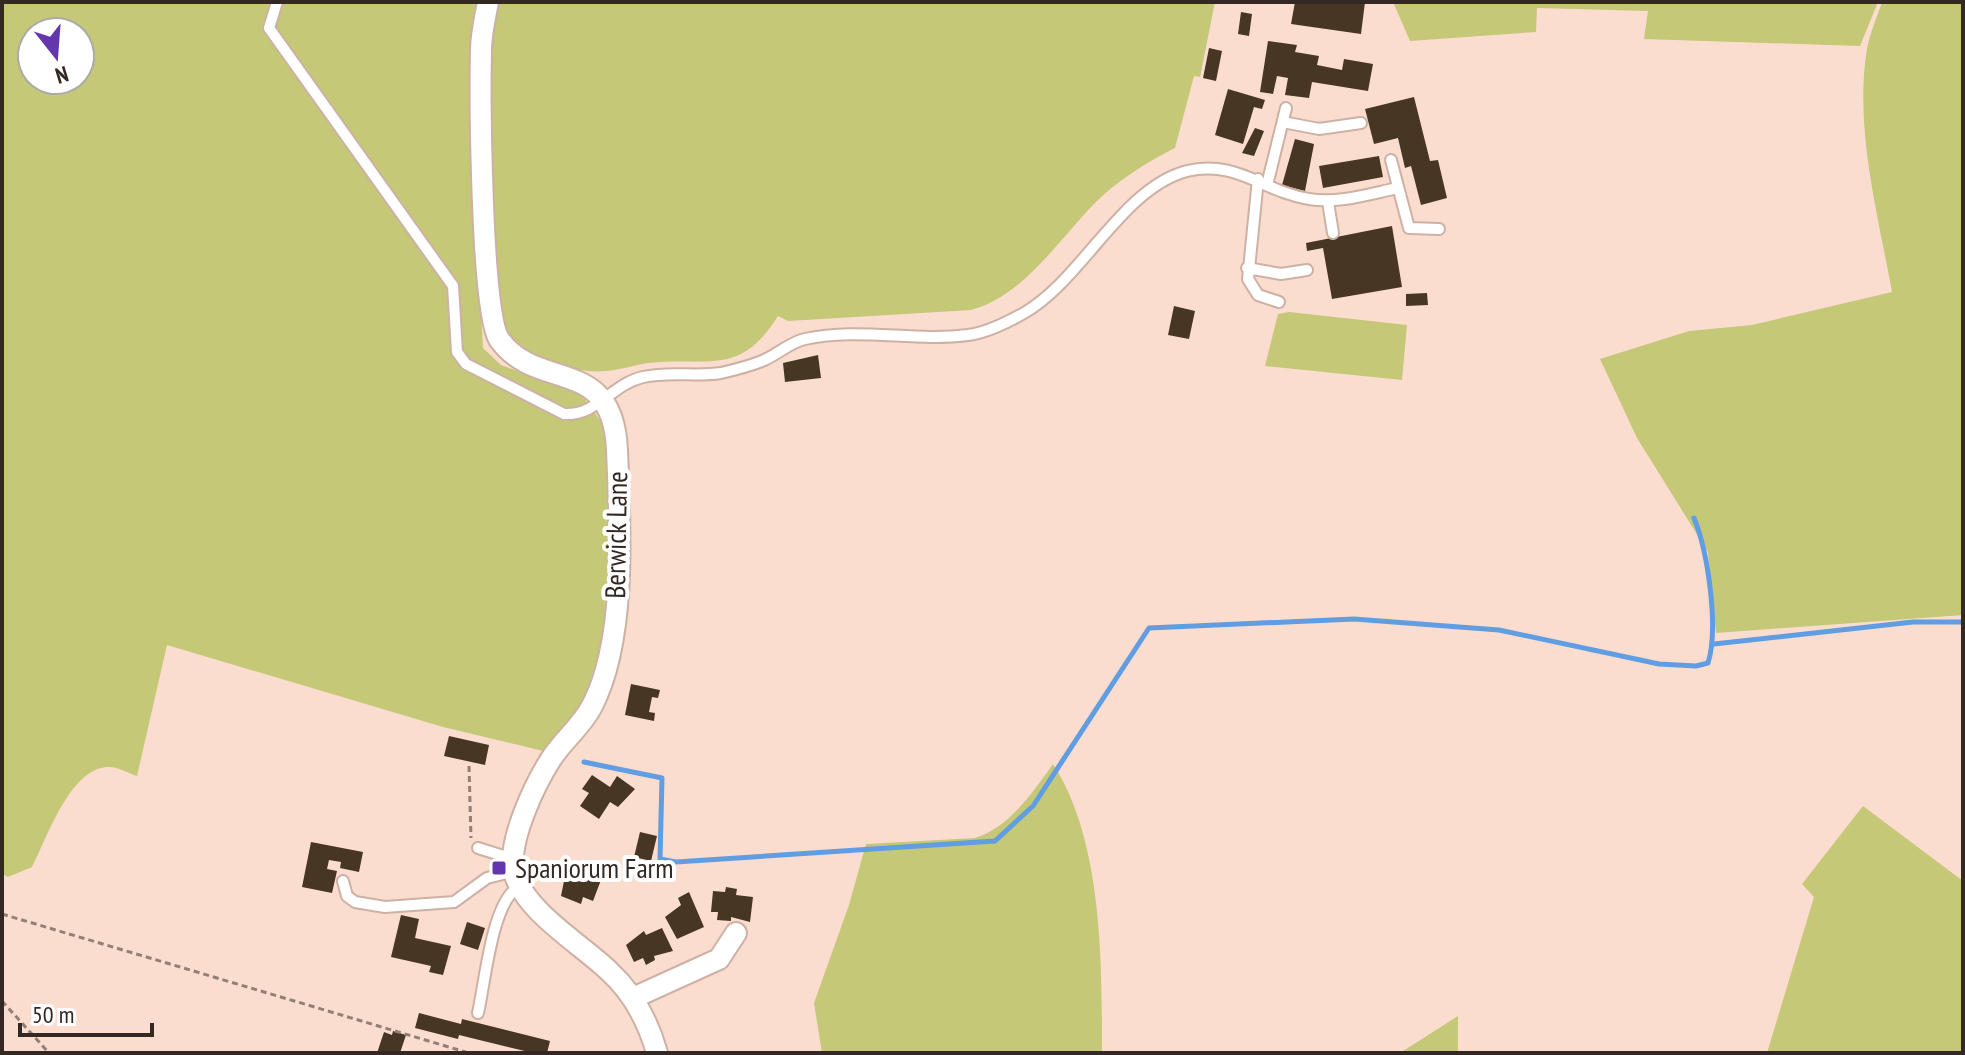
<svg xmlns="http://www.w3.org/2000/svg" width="1965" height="1055" viewBox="0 0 1965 1055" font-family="'PT Sans Narrow',sans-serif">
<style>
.green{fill:#c4c877;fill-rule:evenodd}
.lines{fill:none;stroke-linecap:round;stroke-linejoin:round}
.stream{stroke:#609de2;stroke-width:5}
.building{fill:#483625}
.service-casing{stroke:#cdb1a4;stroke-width:14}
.minor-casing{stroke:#cdb1a4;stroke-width:24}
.path{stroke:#937f75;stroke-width:3;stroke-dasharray:6 4;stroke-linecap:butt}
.service{stroke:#fff;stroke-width:10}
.minor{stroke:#fff;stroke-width:20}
.poi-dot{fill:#6436ae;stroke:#fff;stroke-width:3}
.labels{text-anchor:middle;stroke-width:8;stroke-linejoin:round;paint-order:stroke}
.street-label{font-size:28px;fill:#332823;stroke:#fff}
.poi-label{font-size:28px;fill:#332823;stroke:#fff;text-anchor:start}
</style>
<rect width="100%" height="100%" fill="#fbddcf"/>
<g class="green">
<path d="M2,2H476L471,31L470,110L483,348L501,365L580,393L605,427L609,560L602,644L581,708L543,751L443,727L167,645L137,776C128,773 117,766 107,767C70,769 47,838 32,867L8,877L2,874ZM32,32H80V80H32Z"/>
<path d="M496,2H1215L1200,77L1194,76L1175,148C1147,162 1115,182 1093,205C1058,241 1023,296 971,310L788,321L778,316C739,378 708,356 648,363C634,365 620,370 606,371C576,374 529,360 509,336C503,329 500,316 497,308L488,47Z"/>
<path d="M1393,2H1878L1860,46L1644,39L1648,11L1537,8L1536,32L1410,41Z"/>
<path d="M1882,2H1963V615L1716,633L1708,552L1637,438L1600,359L1689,331L1752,325L1892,292C1878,214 1854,128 1867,49C1870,33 1877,17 1882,2Z"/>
<path d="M1289,312L1407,325L1402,380L1265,366L1278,314Z"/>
<path d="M1053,764C1103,841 1102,964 1102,1053H822L814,1003L849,905L866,844L975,838C1009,828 1033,792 1053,764Z"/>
<path d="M1863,806L1963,881V1053H1767L1814,897L1802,884Z"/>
<path d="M1458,1016V1053H1400Z"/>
</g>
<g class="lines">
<g class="stream">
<path d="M1714,644L1913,622H1963"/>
<path d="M584,762L662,778L660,859L676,862L995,841L1033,806L1149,628L1354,619L1499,630L1659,664L1696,666L1708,663C1719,628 1708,552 1694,518"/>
</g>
</g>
<g class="building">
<path d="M1295,2H1365L1361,34L1291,24Z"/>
<path d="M1241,12L1252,14L1249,36L1238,34Z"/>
<path d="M1268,41L1297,45L1295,52L1319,56L1317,65L1342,70L1344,59L1373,64L1368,91L1312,82L1309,98L1285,95L1288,78L1277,76L1273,94L1260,92Z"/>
<path d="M1209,48L1222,51L1216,81L1203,78Z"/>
<path d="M1228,89L1265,100L1262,109L1254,107L1243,144L1215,135Z"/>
<path d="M1414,97L1430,161L1438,160L1447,198L1421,205L1411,166L1405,168L1398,138L1374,144L1365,109Z"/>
<path d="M1255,128L1264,131L1254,156L1242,153Z"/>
<path d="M1295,139L1314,144L1305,191L1282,185Z"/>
<path d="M1379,156L1383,177L1323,188L1319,166Z"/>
<path d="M1392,226L1402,287L1332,299L1323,248L1307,251L1306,243Z"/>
<path d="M1427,293L1428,305L1406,306V294Z"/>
<path d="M1174,306L1195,311L1189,339L1168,335Z"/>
<path d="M818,355L821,378L785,382L783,363Z"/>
<path d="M631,684L660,690L658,698L652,697L649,712L655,713L654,721L625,715Z"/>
<path d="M449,736L489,745L485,765L444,756Z"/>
<path d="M592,775L610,787L617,776L635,789L618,807L610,802L599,819L580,806L589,793L582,789Z"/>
<path d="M640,832L657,836L651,861L634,857Z"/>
<path d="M311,842L363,852L359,872L340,868L341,862L329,860L327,869L337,871L332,893L302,887Z"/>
<path d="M572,869L601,880L593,901L583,897L581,904L561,896L565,876L569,878Z"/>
<path d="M726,887L737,889L736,895L753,897L750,922L731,917V921L717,920L718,912H711L713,891L725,892Z"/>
<path d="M689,892L704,927L677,939L665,917L681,905L678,898Z"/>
<path d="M401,915L419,919L415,938L451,946L443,975L429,972L431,966L391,957Z"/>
<path d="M467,922L485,928L478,950L460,944Z"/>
<path d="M662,928L673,951L654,956L655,960L646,965L643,958L634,962L626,945L644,931L646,935Z"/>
<path d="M419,1013L461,1024L462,1019L550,1041L547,1053H533L459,1035L458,1039L415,1028Z"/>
<path d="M393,1031L406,1035L400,1053H377L384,1032L392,1035Z"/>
</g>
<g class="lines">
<g class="service-casing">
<g id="service">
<path d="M277,2L269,28L453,286L457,352L466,364L564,414C597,416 612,384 643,377C669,371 695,377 721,373C734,370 750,366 762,361C777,355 790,342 805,339C859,327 914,342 968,335C986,333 1008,322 1024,313C1082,280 1122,188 1187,171C1236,159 1264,192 1309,199C1338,204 1369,194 1398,188"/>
<path d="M1283,122L1319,129L1361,123"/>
<path d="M1391,160L1409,228L1439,229"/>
<path d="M1258,179L1248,279L1258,295L1279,302"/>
<path d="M1267,185L1286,108"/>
<path d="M1328,202L1333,233"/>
<path d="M1247,268L1281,274L1307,270"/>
<path d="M478,848L513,859"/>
<path d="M343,881L347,896L355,902L385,907L454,902L487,878L514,871"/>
<path d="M478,1013C485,983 492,900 519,887"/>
</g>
</g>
<g class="minor-casing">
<g id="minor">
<path d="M488,2C485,18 481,34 481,50C480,94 481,312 499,339C537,393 613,354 617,450C620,525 627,639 592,706C582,726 563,740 551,759C535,784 507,842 514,872C524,911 581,944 609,971C633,993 648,1021 657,1053"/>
<path d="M633,998L719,959L736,933"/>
</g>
</g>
<g class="path">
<path d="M469,766L471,838"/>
<path d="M2,914L469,1053"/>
<path d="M2,1001L49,1053"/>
</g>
<use href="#service" class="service"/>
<use href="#minor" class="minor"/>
</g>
<rect class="poi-dot" x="491" y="860" width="16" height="16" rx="4"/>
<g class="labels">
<g class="street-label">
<text transform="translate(616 535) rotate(-89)" y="10">Berwick Lane</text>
</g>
<g class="poi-label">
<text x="515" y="878">Spaniorum Farm</text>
</g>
</g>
<rect width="1965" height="1055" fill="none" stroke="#332823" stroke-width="8"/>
<g transform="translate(56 56) rotate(163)"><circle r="38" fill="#ffffff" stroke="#ada9a7" stroke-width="2"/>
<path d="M0-6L14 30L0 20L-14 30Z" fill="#6436ae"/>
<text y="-12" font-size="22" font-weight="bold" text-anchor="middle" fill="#332823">N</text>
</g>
<path d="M20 1023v12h132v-12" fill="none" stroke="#332823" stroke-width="4"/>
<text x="32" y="1023" font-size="24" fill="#332823" stroke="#ffffff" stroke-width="6" paint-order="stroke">50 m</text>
</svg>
